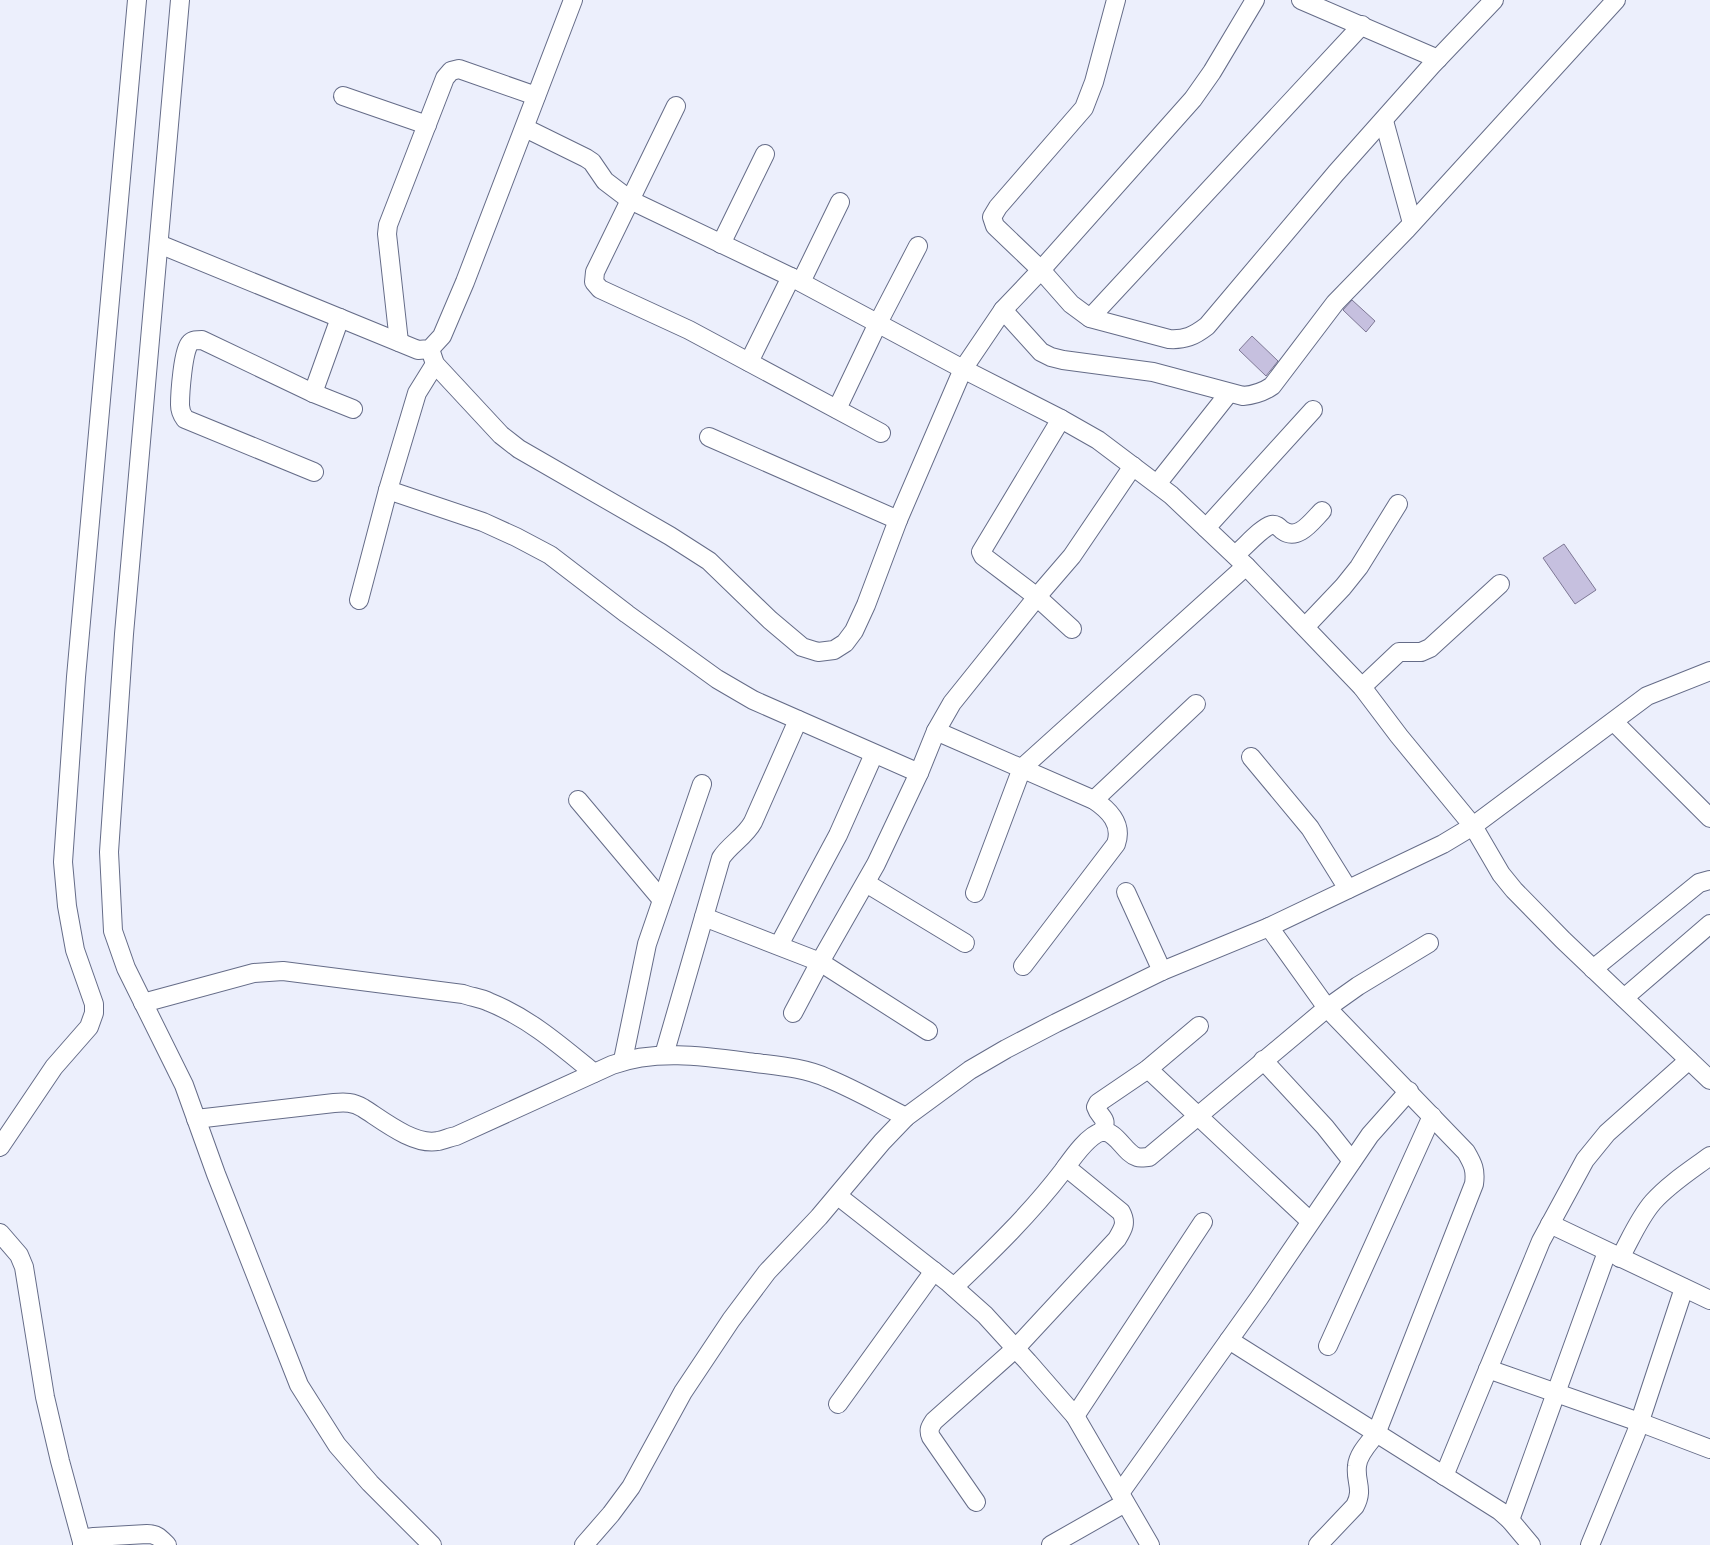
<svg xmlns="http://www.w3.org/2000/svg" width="1710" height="1545" viewBox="0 0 1710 1545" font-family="Roboto,sans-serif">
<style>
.building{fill:#c6c0df;stroke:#7e7895}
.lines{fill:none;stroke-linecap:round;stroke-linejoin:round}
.minor-casing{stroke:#656c88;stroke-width:20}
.minor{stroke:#fff;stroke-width:18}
</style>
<rect width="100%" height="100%" fill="#eceffc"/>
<g class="building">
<path d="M1352,300L1375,321L1366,332L1343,310Z"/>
<path d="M1252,336L1278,361L1266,376L1239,350Z"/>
<path d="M1564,544L1596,590L1575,604L1543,558Z"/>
</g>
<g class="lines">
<g class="minor-casing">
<g id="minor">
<path d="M180,0L124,634L109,852L113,931L126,968L184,1085L216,1174L299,1385L337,1445L370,1483L432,1545"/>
<path d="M1116,0L1094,82L1084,108L998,207L992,217L995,226L1041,270L1071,304L1090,318L1169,339C1185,340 1194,336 1207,326L1336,173L1432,65L1494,0"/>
<path d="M1301,0L1438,59"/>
<path d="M343,96L427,125"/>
<path d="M676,106L595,272L594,282L600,289L689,330L881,433"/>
<path d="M1384,121L1412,223"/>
<path d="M525,128L586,158L592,162L605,181L630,200L791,277L963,369L1061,419L1098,440L1171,495L1246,566L1362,687L1399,736L1473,826L1501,874L1514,890L1563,940L1710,1080"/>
<path d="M159,244L418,350L430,349L442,336L465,282L573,0"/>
<path d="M721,244L765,154"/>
<path d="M801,282L840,202"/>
<path d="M1003,310L1041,352L1051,357L1063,360L1153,372L1243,396C1254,395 1262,393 1272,386L1335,303L1407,229L1616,0"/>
<path d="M1090,318L1362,25"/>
<path d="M399,342L387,234L388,225L445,78L451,71L459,69L536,96"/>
<path d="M430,349L435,364L501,435L519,449L670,536L709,561L770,620L802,647L818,652L834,650L845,643L854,631L866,605L898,520L963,369L1003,310L1041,270L1193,99L1212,72L1255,0"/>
<path d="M749,362L791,277"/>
<path d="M313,393L340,318"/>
<path d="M837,409L878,323L918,246"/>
<path d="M1061,419L981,552L983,556L1037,597L1072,629"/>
<path d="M709,437L898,520"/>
<path d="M314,472L185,419C182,415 180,410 180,405C180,394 183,349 190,343C193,340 197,340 202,340L313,393L353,409"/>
<path d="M1157,484L1229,393"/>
<path d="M388,490L483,522L516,537L550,555L627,614L717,679L753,700L919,773"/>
<path d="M1206,528L1313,410"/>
<path d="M1235,555C1244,548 1261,528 1271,525C1276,524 1279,527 1282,530C1298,542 1312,521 1322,511"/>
<path d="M359,600L388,490L417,393L435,364"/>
<path d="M1305,627L1343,587L1359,567L1398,504"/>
<path d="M1362,687L1399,652H1421L1430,648L1500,584"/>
<path d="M1614,722L1710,818"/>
<path d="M936,731L1094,800C1109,810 1123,824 1116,844L1023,966"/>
<path d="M1251,757L1310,828L1348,889"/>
<path d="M578,800L662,900"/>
<path d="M1094,800L1196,704"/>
<path d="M866,883L965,943"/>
<path d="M1126,892L1162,971"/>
<path d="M975,893L1022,768L1246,566"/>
<path d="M704,917L820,962L928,1031"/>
<path d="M1269,927L1327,1008L1466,1152C1473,1164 1476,1170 1474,1184L1376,1434C1369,1443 1358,1454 1357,1466C1355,1482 1364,1489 1355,1506L1318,1545"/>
<path d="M779,945L838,835L874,754"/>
<path d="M1593,969L1699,883L1710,880"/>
<path d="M1624,998L1710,924"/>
<path d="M143,1003L254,973L283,971L463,994C471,997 481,998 489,1002C529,1018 561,1046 594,1073"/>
<path d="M793,1013L820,962L876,864L919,773L936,731L952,703L1041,592L1072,556L1133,466"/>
<path d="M664,1055L721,858C730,844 745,837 753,822L798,720"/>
<path d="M623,1060L647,944L702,784"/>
<path d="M1263,1060L1325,1127L1352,1161"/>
<path d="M1148,1069L1310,1221"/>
<path d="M196,1119L334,1103C345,1102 353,1102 363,1108C382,1120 414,1146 438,1141C444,1140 450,1137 456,1136L612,1065C657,1048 710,1057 756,1063C780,1066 805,1068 827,1078C854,1089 880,1104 906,1117"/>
<path d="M1102,1132C1109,1117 1100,1119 1096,1107L1098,1103L1148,1069L1199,1026"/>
<path d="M0,1147L54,1067L89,1027L94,1013V1004L75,950L67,906L63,862L76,677L137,0"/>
<path d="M838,1196L949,1283L985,1315L1028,1362L1075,1416L1150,1545"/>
<path d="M1550,1224L1710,1300"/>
<path d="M0,1233L19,1255L24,1267L45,1397L60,1461L82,1542"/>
<path d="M1620,1258C1630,1240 1639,1218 1653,1202C1669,1184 1691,1170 1710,1156"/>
<path d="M954,1287C993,1250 1030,1214 1063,1171C1071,1160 1087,1136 1101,1132C1116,1129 1124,1153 1137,1157C1140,1158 1146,1157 1149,1157L1327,1008L1358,986L1429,943"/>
<path d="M1229,1340L1500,1511L1510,1520L1531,1545"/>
<path d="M1328,1346L1432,1116"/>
<path d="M1488,1369L1639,1422L1710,1449"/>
<path d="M838,1404L934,1271"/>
<path d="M1075,1416L1203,1222"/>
<path d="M1444,1476L1541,1241L1585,1160L1607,1133L1689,1060"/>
<path d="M1120,1493L1259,1298L1370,1135L1409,1091"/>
<path d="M976,1502L931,1437C928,1430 930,1427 934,1421L1015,1349L1117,1239C1123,1229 1127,1223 1121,1212L1066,1167"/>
<path d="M1510,1520L1607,1252"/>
<path d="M82,1545V1542L87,1538L94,1537L147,1534C157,1534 160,1538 167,1545"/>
<path d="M584,1545L611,1514L631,1487L683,1392L731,1320L767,1272L819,1217L882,1142L906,1117L970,1070L1006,1049L1056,1023L1162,971L1269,927L1443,844L1473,826L1647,696L1710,671"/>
<path d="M1051,1545L1125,1503"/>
<path d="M1590,1545L1636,1433L1684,1288"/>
</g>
</g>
<use href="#minor" class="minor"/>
</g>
</svg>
